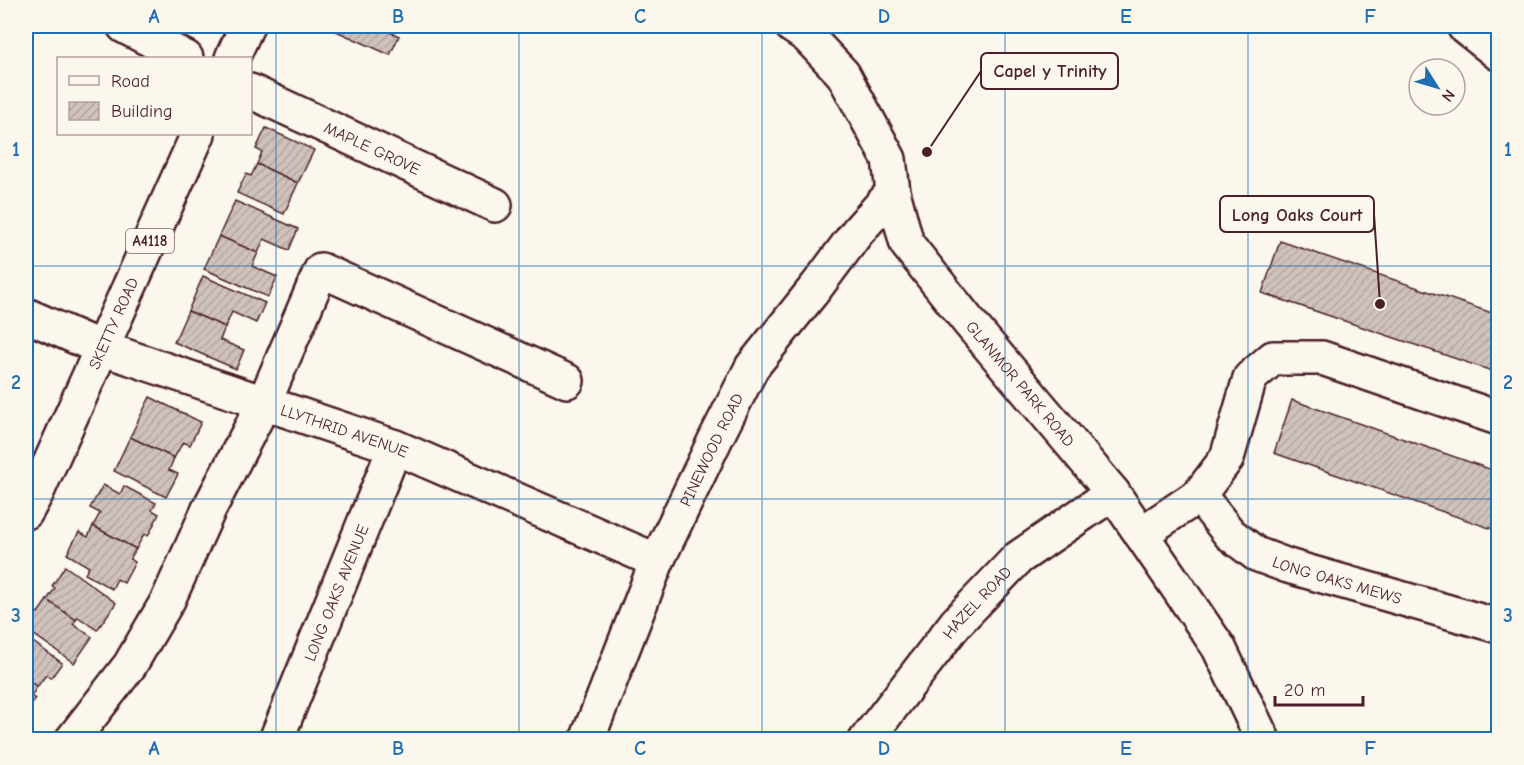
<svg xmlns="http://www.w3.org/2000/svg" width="1524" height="765" viewBox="0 0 1524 765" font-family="'Comic Neue',sans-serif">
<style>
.building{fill:url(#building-hatch);stroke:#4a1f2b;stroke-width:1.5}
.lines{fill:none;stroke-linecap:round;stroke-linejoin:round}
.minor-casing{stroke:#4a1f2b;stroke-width:38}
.major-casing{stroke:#4a1f2b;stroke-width:38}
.minor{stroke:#fbf7ec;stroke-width:33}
.major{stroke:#fbf7ec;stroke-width:33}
.grid{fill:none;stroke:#1f6fb2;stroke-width:1.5;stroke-opacity:0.55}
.labels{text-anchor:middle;stroke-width:4.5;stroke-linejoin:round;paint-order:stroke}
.shield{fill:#fbf7ec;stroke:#7f6065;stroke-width:1.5}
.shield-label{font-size:15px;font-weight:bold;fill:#4a1f2b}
.street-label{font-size:16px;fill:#4a1f2b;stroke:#fbf7ec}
.leader{fill:none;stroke:#4a1f2b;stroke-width:2}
.callout-dot{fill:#4a1f2b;stroke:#fbf7ec;stroke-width:2}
.callout{fill:#fbf7ec;stroke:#4a1f2b;stroke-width:2}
.callout-label{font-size:18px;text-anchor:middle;font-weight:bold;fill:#4a1f2b}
.neatline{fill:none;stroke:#1f6fb2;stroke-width:2}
.grid-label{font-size:20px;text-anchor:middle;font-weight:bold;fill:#1f6fb2}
</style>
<defs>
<pattern id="building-hatch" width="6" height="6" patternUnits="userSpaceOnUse" patternTransform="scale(1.5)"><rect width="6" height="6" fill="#cfc2bc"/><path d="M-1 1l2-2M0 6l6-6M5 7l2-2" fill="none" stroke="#b3a6a2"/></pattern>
</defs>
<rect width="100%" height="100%" fill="#fbf7ec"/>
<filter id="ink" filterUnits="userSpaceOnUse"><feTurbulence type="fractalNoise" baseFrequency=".0167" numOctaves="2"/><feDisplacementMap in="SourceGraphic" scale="12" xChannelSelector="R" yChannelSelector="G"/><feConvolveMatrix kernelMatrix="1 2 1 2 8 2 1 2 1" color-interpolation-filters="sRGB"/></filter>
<g filter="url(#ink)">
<g class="building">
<path d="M325,26H376L399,36L390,55Z"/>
<path d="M266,128L314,150L298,183L257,164L262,152L256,149Z"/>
<path d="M257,164L298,183L284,214L237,193L246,174L251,176Z"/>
<path d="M235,201L298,229L289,250L264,239L258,253L219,236Z"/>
<path d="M219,236L258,253L252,266L277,277L268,297L204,269Z"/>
<path d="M1280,241L1498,315V373L1262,293Z"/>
<path d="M203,276L265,303L256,323L232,312L225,327L188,311Z"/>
<path d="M188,311L225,327L220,340L244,350L236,369L174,342Z"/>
<path d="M150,397L201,422L190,445L183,442L174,458L130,437Z"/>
<path d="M1292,400L1498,472V531L1274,453Z"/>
<path d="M130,437L174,458L169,470L178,474L166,497L114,471Z"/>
<path d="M103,485L120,494L124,486L156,503L152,510L159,514L148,536L144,534L136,549L93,526L100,513L90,508Z"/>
<path d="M93,526L136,549L130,559L135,562L124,583L117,579L112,589L85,574L89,567L67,554L79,532L88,537Z"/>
<path d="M65,566L116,603L97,630L78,617L76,620L47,600L55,588L52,586Z"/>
<path d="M47,600L76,620L73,624L92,637L74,663L26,629V618L32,609L38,613Z"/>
<path d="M26,637L62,663L51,678L46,675L37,687L26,678Z"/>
<path d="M26,678L37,687L31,696L35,699L26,712Z"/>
</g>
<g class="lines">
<g class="minor-casing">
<g id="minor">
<path d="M124,26L186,58"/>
<path id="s1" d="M792,26L807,36L843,74L889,159L893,192L907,244L968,321L1113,493L1219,648L1263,740"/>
<path d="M1464,26L1498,53"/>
<path id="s2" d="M250,91L495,205"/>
<path id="s3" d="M26,315L101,348L395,447L657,561"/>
<path id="s4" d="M1199,495L1230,534L1256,554L1288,566L1498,626"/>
<path d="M1141,534L1199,495L1227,458L1250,378L1273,358H1322L1498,418"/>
<path d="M72,740L130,665L168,600L209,509L264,403L321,270L567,381"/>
<path id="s5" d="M276,740L395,447"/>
<path id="s6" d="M587,740L657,561L717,436L752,367L817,286L858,231L893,192"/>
<path id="s7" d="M866,740L956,623L1018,558L1113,493"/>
</g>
</g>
<g class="major-casing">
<g id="major">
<path d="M232,58L247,26"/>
<path id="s8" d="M26,512L37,492L198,134"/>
</g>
</g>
<use href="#minor" class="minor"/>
<use href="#major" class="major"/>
</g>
</g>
<path class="grid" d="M276,26V740M519,26V740M762,26V740M1005,26V740M1248,26V740M26,266H1498M26,499H1498"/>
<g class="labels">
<rect class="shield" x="126" y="229" width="48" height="24" rx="4.5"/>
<g class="shield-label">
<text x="150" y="246">A4118</text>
</g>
<g class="street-label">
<text dy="6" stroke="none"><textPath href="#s2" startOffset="135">MAPLE GROVE</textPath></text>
<text dy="6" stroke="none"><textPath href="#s8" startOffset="208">SKETTY ROAD</textPath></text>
<text dy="6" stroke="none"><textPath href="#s1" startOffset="434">GLANMOR PARK ROAD</textPath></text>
<text dy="6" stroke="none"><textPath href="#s3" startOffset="339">LLYTHRID AVENUE</textPath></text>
<text dy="6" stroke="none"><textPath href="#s6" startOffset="316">PINEWOOD ROAD</textPath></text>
<text dy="6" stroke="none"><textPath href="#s4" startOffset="168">LONG OAKS MEWS</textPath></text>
<text dy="6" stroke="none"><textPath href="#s5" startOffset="159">LONG OAKS AVENUE</textPath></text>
<text dy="6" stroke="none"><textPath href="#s7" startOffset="177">HAZEL ROAD</textPath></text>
</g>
</g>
<path class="leader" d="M927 152L981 71M1380 304L1374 214"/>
<g class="callout-dot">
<circle cx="927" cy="152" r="6"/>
<circle cx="1380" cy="304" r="6"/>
</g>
<g class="callout">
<rect x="981" y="53" width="137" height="36" rx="6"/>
<rect x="1220" y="196" width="154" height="36" rx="6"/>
</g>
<g class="callout-label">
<text x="1050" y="77">Capel y Trinity</text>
<text x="1297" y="221">Long Oaks Court</text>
</g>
<rect width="1524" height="765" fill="none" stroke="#fbf7ec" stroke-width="66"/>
<rect x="57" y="57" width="195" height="78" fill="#fbf7ec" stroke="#b4a19f" stroke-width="1.5"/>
<rect x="69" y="76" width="30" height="9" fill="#fbf7ec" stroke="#b4a19f" stroke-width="1.5"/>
<text x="111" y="87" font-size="18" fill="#4a1f2b">Road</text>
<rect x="69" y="102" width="30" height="18" fill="url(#building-hatch)" stroke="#b4a19f" stroke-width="1.5"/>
<text x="111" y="117" font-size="18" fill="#4a1f2b">Building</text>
<g transform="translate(1437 87) rotate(127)"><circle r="28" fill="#fbf7ec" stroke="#b4a19f" stroke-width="1.5"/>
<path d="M0-4.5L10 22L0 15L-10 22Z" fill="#1f6fb2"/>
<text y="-9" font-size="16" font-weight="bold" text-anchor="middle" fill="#4a1f2b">N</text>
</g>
<path d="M1275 696v9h88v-9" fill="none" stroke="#4a1f2b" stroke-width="3"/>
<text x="1284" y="696" font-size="18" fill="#4a1f2b" stroke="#fbf7ec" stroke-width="4.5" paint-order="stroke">20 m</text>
<rect x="33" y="33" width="1458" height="699" class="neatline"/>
<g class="grid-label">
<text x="154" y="23">A</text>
<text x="398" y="23">B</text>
<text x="640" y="23">C</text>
<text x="884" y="23">D</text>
<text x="1126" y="23">E</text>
<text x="1370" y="23">F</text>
<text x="16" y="156">1</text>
<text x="1508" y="156">1</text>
<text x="16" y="389">2</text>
<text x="1508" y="389">2</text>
<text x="16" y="622">3</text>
<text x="1508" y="622">3</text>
<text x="154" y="755">A</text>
<text x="398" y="755">B</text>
<text x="640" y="755">C</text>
<text x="884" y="755">D</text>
<text x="1126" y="755">E</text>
<text x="1370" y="755">F</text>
</g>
</svg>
